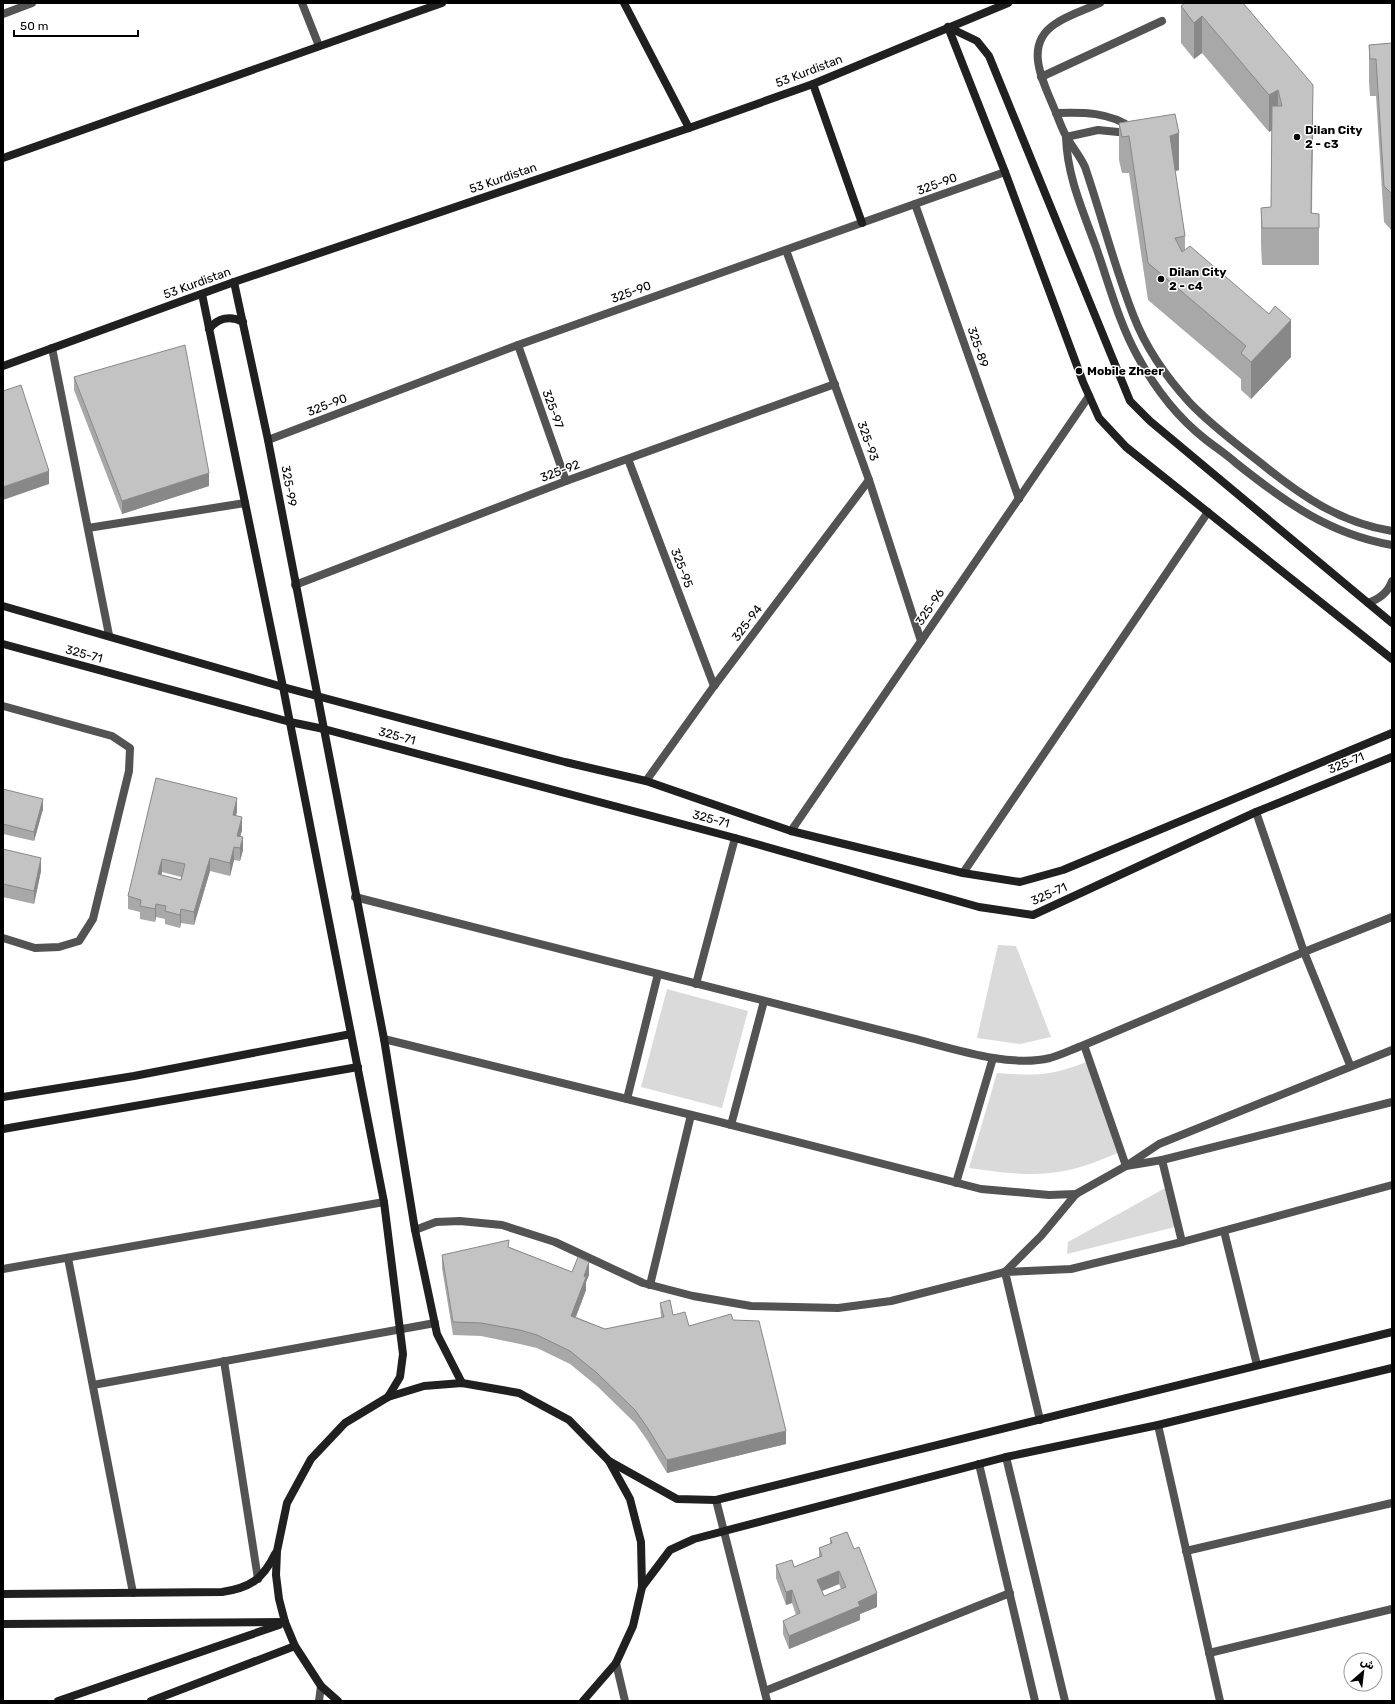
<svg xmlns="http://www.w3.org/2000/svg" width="1395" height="1704" viewBox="0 0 1395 1704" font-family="Rubik,Cairo,sans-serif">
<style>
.green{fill:#dadada}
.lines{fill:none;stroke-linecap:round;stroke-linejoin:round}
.lane{stroke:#535353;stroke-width:8}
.street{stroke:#535353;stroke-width:8}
.secondary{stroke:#202020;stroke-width:8}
.wall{fill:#a8a8a8;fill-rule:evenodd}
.shaded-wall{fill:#888}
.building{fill:#c3c3c3;stroke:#888;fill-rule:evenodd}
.poi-dot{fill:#000;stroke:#fff;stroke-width:1.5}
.labels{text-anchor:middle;stroke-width:3;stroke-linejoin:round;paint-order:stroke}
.street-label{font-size:12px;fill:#000;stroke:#fff}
.poi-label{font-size:12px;font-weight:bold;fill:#000;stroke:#fff;text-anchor:start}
</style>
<rect width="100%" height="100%" fill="#fff"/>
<g class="green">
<path d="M998,945L1016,946L1051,1037L1020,1044L977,1038Z"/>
<path d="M667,989L748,1011L722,1108L641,1087Z"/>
<path d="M1089,1061L1123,1151C1107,1157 1090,1165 1073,1169C1039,1178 1004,1173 969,1168L997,1073C1036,1076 1052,1076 1089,1061Z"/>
<path d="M1167,1187L1179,1226L1067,1254L1068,1242Z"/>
</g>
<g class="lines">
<g class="lane">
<path d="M1041,77L1162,21"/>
<path d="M1056,113C1083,112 1109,112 1132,128"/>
<path d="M1066,137L1098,130L1128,133"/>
<path d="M3,706L112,736L130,748L129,771L93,919L79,941L59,947L35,948L3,938"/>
<path d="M963,873L1208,512"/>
</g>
<g class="street">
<path d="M302,3L319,46"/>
<path d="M1100,3C1085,10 1068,15 1055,24C1023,45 1043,81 1054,108C1058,117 1061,127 1066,136C1072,147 1080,156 1085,167C1102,217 1115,269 1134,317C1146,348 1168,379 1190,403C1212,426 1238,445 1262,464C1301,496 1341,523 1392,531"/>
<path d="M3,14L32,3"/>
<path d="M1066,137C1067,176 1083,211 1096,247C1109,284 1119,323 1138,357C1155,388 1177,417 1205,439C1215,447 1226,454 1236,463C1285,502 1329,534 1392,545"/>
<path d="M915,204L1019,499"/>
<path d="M786,250L869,480L921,641"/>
<path d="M518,345L566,481"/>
<path d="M52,348L109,635"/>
<path d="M268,440L518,345L1005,172"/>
<path d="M628,459L714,686"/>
<path d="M88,528L245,503"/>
<path d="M295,585L566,481L835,384"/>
<path d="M1368,603C1379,599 1388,593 1392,581"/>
<path d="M646,781L714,686L869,480"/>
<path d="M1256,812L1304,952L1350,1065"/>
<path d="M791,831L1089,396"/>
<path d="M355,897L911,1038C952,1048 1008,1068 1050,1058C1061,1055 1073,1049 1084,1045L1304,952L1392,917"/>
<path d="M696,984L735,838"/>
<path d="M384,1039L716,1121L981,1189L1049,1195L1076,1194"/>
<path d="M1084,1045L1126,1166L1162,1160L1392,1102"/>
<path d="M627,1099L658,974"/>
<path d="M731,1125L764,1001"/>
<path d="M1162,1160L1182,1242"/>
<path d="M956,1183L993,1058"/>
<path d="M415,1230L436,1222L460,1221L502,1225L555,1242L643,1283L693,1296L751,1306L838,1308L891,1301L1005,1272L1041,1236L1076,1194L1126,1166L1159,1144L1392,1050"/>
<path d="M1224,1231L1257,1365"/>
<path d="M68,1258L133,1593"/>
<path d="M3,1269L384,1202"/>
<path d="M650,1285L691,1115"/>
<path d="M224,1361L258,1579"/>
<path d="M93,1385L435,1323"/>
<path d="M1040,1420L1005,1272L1071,1269L1182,1242L1392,1185"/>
<path d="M1158,1425L1220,1701"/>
<path d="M1006,1457L1065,1701"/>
<path d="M979,1464L1035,1701"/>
<path d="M716,1500L767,1701"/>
<path d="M1186,1551L1392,1503"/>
<path d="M1209,1653L1392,1609"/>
<path d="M616,1663L625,1701"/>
<path d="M765,1691L1010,1593"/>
<path d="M319,1701L321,1686"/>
</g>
<g class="secondary">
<path d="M624,3L689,128"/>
<path d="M948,27L1005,172L1083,382L1099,418L1126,447L1392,659"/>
<path d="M948,27L977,41L989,56L1130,401L1150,421L1392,623"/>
<path d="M813,84L862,223"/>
<path d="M3,158L442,3"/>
<path d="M234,282L268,440L384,1039L415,1230L437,1334L462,1383"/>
<path d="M202,294L283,687L384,1202L403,1354L400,1377L388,1397"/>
<path d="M209,329C218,318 230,315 243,322"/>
<path d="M3,366L234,282L689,128L813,84L1008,3"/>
<path d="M3,606L283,687L565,762L646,781L791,831L963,873L1020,882L1063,870L1392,733"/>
<path d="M3,644L290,722L324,729L735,838L979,907L1033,915L1256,812L1392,757"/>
<path d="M3,1097L134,1076L351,1034"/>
<path d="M3,1129L358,1067"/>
<path d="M609,1461L677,1499L716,1500L1392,1332"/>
<path d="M642,1587L670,1550L694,1539L1006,1457L1158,1425L1392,1368"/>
<path d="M3,1594L222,1592C250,1588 263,1579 275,1554"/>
<path d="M3,1624L285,1622"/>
<path d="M58,1701L279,1625"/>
<path d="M151,1701L295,1646"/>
<path d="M338,1701L321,1686L295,1646L285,1622L279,1599L276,1575L277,1551L287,1503L311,1459L345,1423L388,1397L424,1386L462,1383L519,1393L569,1420L609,1461L630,1499L641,1542L642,1587L633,1626L616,1663L583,1701"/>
</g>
</g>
<g class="wall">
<path d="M1243,3L1313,122L1312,214H1319V265H1262L1261,245V208L1271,207L1272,130L1269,132L1202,53L1194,59L1181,43V6Z"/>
<path d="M1392,43V231L1384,222L1376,96H1370L1369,82V45Z"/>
<path d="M1119,123L1179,170L1175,171L1185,236V250L1291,357L1251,399L1241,390V379L1148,300L1129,173H1122L1119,160Z"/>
<path d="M74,377L209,486L122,514L74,390Z"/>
<path d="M156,778L237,811L236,816L242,830L240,837L243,850L240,861L234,860L230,876L210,871L194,925L181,923L180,928L165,924V919L156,917L155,922L140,919V912L128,909V896ZM162,872L181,877V880L161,875Z"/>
<path d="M3,789L43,809L34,841L3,834Z"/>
<path d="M3,849L41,871L34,904L3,897Z"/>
<path d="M509,1247L572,1272L589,1275L586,1282V1290L576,1317L605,1329L661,1318L660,1303L673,1315L689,1326L733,1320L786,1444L667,1473L647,1440L635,1423L597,1386L570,1364L537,1348L520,1344L481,1336L453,1335L442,1268V1255Z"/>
<path d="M830,1538L877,1607L860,1614V1620L789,1649L783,1634V1621L796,1615L792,1603L786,1605L776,1578V1565L794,1567L819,1557V1548L830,1544ZM839,1584L841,1589L824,1596L822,1591Z"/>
</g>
<g class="shaded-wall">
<path d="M1202,16V53L1194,59V23Z"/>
<path d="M1313,85V122L1311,228Z"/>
<path d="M1278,90V127L1269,132V95Z"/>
<path d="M1179,133V170L1170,173V136Z"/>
<path d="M1291,320V357L1251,399V362Z"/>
<path d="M49,471V484L3,500V487Z"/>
<path d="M209,473V486L122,514V501Z"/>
<path d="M237,798V811L233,828V815Z"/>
<path d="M43,799V809L34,841V832Z"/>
<path d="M242,817V830L237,849V836Z"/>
<path d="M243,837V850L240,861V848Z"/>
<path d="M234,847V860L230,876V863Z"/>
<path d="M41,858V871L34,904V891Z"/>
<path d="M210,858V871L194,925V912Z"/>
<path d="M162,859V872L158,888V874Z"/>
<path d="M156,904V917L155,922V909Z"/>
<path d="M181,909V923L180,928V915Z"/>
<path d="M589,1262V1275L586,1282V1290L571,1329V1316L584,1276Z"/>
<path d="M786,1431V1444L667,1473V1460Z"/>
<path d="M839,1571V1584L817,1593V1580Z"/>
<path d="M792,1590V1603L786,1605V1592Z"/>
<path d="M877,1593V1607L860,1614V1620L789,1649V1636L858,1602Z"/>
</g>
<g class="building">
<path d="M1185,3H1243L1313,85L1311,213L1319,214V228H1262L1261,208L1271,207L1272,106H1282L1278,90L1269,95L1202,16L1194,23L1181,6Z"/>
<path d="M1392,43V194L1384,186L1376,59H1370L1369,45Z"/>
<path d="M1175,114L1179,133L1170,136L1185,236L1175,238L1182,252L1190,246L1269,314L1275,306L1291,320L1251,362L1241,353L1246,346L1148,263L1129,136L1122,137L1119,123Z"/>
<path d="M185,345L209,473L122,501L74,377Z"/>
<path d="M21,385L49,471L3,487V391Z"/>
<path d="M156,778L237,798L233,815L242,817L237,836L243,837L240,848L234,847L230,863L210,858L194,912L181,909L180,915L165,911L166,906L156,904L155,909L140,906L141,900L128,896ZM162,859L185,864L181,880L158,874Z"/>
<path d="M3,789L43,799L34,832L3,824Z"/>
<path d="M3,849L41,858L34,891L3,884Z"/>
<path d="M509,1240L508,1247L572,1272L578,1257L589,1262L584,1276L586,1277L571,1316L605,1329L664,1317L660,1303L670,1300L673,1315L685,1312L689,1326L731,1314L733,1320L759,1321L786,1431L667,1460L647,1427L635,1410L597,1373L570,1351L537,1335L520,1330L481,1323L453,1322L442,1255Z"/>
<path d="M847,1532L854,1549L859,1547L877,1593L858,1602L860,1606L789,1636L783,1621L800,1613L792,1590L786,1592L776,1565L792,1560L794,1567L822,1556L819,1548L832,1543L830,1538ZM839,1571L846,1587L824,1596L817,1580Z"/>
</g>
<g class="poi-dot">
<circle cx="1297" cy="137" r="4"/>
<circle cx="1161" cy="279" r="4"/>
<circle cx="1079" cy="371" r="4"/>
</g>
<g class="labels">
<g class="street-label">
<text transform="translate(809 71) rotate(-21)" y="4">53 Kurdistan</text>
<text transform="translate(503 178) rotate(-19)" y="4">53 Kurdistan</text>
<text transform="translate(937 184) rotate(-20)" y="4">325-90</text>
<text transform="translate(197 283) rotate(-20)" y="4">53 Kurdistan</text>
<text transform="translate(631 292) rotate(-20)" y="4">325-90</text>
<text transform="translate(978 347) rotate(71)" y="4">325-89</text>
<text transform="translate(327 405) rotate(-21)" y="4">325-90</text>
<text transform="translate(553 409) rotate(70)" y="4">325-97</text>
<text transform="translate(868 441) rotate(70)" y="4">325-93</text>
<text transform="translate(560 471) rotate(-21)" y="4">325-92</text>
<text transform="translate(289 486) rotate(80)" y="4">325-99</text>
<text transform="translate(682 568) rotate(69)" y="4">325-95</text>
<text transform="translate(930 607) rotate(-56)" y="4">325-96</text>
<text transform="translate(747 623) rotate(-53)" y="4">325-94</text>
<text transform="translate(84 654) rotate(15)" y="4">325-71</text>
<text transform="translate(397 736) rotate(15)" y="4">325-71</text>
<text transform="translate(1346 763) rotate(-22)" y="4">325-71</text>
<text transform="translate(711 819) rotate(15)" y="4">325-71</text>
<text transform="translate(1049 894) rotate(-24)" y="4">325-71</text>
</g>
<g class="poi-label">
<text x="1305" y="134">Dilan City<tspan x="1305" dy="14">2 - c3</tspan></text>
<text x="1169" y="276">Dilan City<tspan x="1169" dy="14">2 - c4</tspan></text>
<text x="1087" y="375">Mobile Zheer</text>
</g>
</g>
<rect width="1395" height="1704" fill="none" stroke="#000000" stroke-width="8"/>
<g transform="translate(1363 1672) rotate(28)"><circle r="19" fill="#ffffff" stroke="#999999"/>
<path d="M0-3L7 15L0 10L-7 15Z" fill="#000000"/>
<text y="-6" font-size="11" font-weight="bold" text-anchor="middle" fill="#000000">ش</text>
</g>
<path d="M14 30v6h124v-6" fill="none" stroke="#000000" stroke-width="2"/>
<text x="20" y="30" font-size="12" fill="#000000" stroke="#ffffff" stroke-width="3" paint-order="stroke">50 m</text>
</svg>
